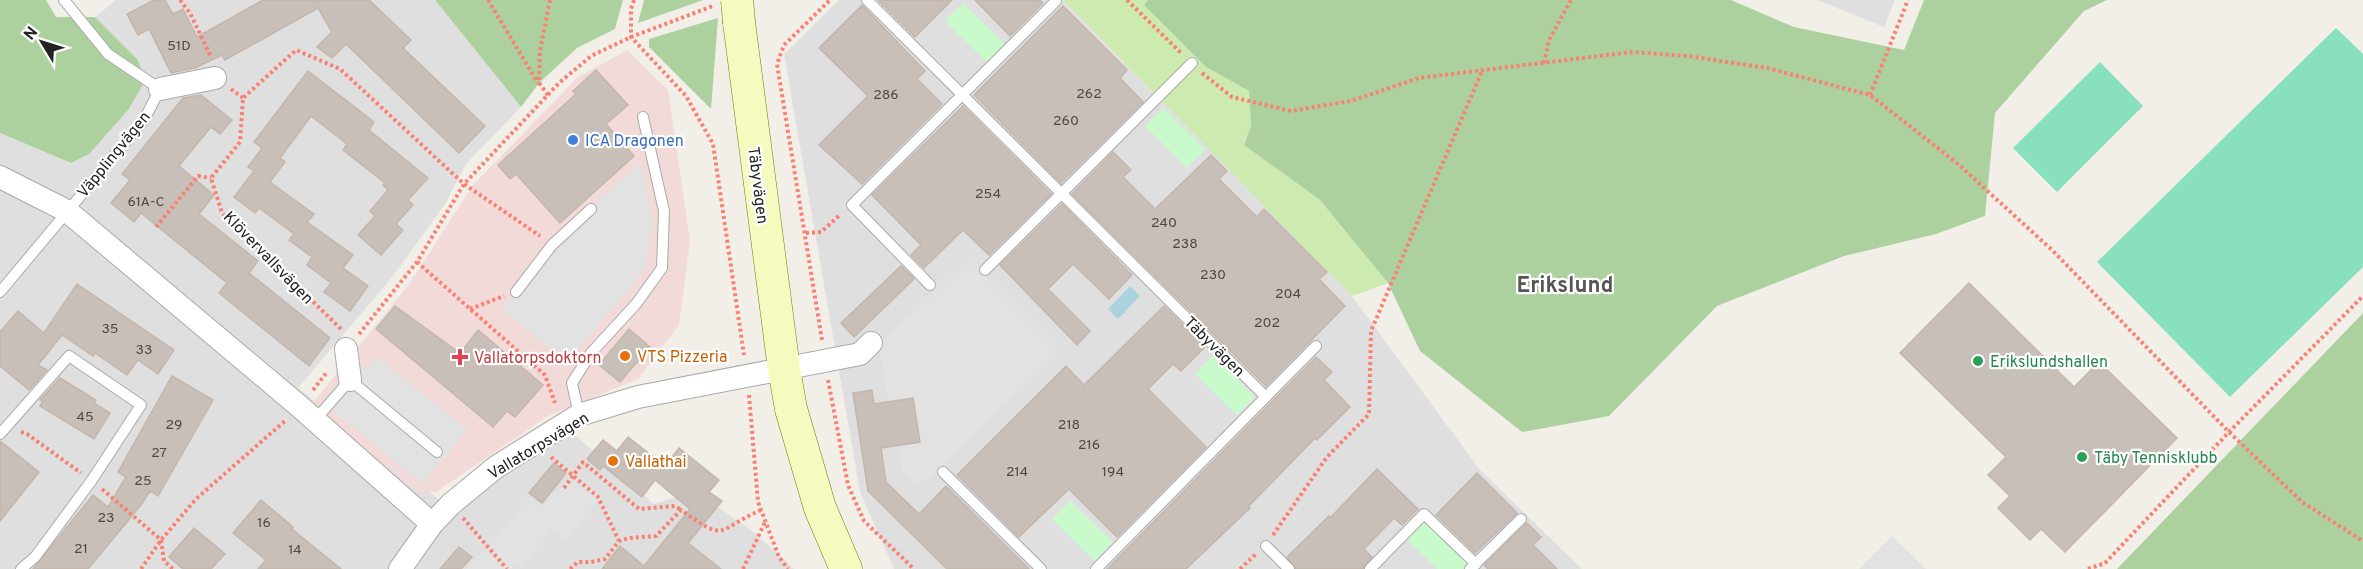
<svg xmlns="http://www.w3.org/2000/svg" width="2363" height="569" viewBox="0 0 2363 569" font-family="Overpass,sans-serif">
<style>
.residential{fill:#e0dfdf}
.commercial{fill:#f2dad9}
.grass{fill:#cdebb0}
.forest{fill:#add19e}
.park{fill:#c8facc}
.pitch{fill:#88e0be}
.parking{fill:#e2e2e2}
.water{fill:#aad3df}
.building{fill:#c7bfb8;stroke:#c4b6ab;stroke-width:1.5}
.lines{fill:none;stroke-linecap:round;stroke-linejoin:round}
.lane-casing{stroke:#a9a9a9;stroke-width:12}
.street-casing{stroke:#a9a9a9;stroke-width:24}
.secondary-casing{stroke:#707d05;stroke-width:33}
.path{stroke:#fa8072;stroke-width:4;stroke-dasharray:3 3;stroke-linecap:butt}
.lane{stroke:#fff;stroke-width:10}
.street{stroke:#fff;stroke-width:22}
.secondary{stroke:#f7fabf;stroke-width:32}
.secondary-bridge-casing{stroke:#707d05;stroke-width:33;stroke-linecap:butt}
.secondary-bridge{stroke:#f7fabf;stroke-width:32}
.shop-dot{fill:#3f7fe0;stroke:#fff;stroke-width:2}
.food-dot{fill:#e8710a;stroke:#fff;stroke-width:2}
.health-dot{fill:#e0444e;stroke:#fff;stroke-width:2}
.leisure-dot{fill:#2e9e5b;stroke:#fff;stroke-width:2}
.labels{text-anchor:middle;stroke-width:4.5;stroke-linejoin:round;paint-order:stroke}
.number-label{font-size:14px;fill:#4b4948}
.shop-label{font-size:16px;fill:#366cbe;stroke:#fff;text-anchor:start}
.street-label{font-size:16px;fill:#222;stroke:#fff}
.food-label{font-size:16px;fill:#c56008;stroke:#fff;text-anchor:start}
.health-label{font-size:16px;fill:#be3a42;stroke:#fff;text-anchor:start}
.leisure-label{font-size:16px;fill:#27864d;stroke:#fff;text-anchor:start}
.district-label{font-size:22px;font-weight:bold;fill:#555;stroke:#fff}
</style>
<rect width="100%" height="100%" fill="#f2efe9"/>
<g class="residential">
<path d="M116,0H435L521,107L466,164L445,204L393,276L298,388L457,514L504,467L567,428L654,504L695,491L755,533L794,569H0V133L71,163L145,81L138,60L95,17Z"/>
<path d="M839,0H1063L1352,296L1480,470L1582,569H894L860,492L784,54Z"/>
<path d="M1817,0H1895L1884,27Z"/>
</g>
<path class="commercial" d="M627,50L668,90L690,241L679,325L638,379L548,416L436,492L420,493L311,405L410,283L473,185L577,78Z"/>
<path class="grass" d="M1063,0H1148L1144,5L1206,67L1249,91L1251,126L1244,145L1320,200L1388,283L1352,296Z"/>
<g class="forest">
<path d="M0,0H46L56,17H95L138,60L145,81L128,110L89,154L71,163L0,133Z"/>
<path d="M435,0H623L615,29L577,48L539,83L521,107Z"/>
<path d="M644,0H703L638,23Z"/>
<path d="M1148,0H1731L1794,27L1904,50L1924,0H2107L2084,11L1995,113L1985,216L1936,234L1844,256L1717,306L1609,416L1522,432L1420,351L1388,283L1320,200L1244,145L1251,126L1249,91L1206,67L1144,5Z"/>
<path d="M718,18L711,109L649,47V39Z"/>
<path d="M2363,313V569H2117Z"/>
</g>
<g class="park">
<path d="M963,3L1005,44L987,62L945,21Z"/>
<path d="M1163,108L1205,149L1187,168L1145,126Z"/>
<path d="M1213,355L1255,397L1237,415L1195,374Z"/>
<path d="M1070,501L1113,542L1095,561L1052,519Z"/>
<path d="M1425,522L1468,563L1462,569H1437L1407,540Z"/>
</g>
<g class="pitch">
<path d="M2336,28L2363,54V267L2230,397L2097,262Z"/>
<path d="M2100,62L2143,106L2057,192L2013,148Z"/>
</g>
<g class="parking">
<path d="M641,162L653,228L643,272L566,363L502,309L566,229Z"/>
<path d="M969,260L1057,348L929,479L914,483L903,473L878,346Z"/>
<path d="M377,357L467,430L423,484L322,402L355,360L367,369Z"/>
<path d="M571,473L601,496L566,540L552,529L521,568L516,564L512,569H465L495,540L530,497L543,507Z"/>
<path d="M1892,536L1926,569H1859Z"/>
</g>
<path class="water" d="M1130,286L1140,296L1118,319L1108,309Z"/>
<g class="building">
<path d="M154,0H165L173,14L183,9L197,37L263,0H369L411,40L403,48L485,126L459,153L346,44L332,58L317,47L332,32L318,8L225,60L222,55L195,68L171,73L149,29L138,35L127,14Z"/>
<path d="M878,0H952L915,37Z"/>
<path d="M975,0H1040L1043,3L1010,36Z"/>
<path d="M862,5L925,71L917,79L942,104L862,184L819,145L868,96L819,48Z"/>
<path d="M1063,6L1127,70L1120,78L1143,102L1061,183L974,95Z"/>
<path d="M596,70L628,105L606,124L634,156L560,223L516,174L510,179L498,165L576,94L573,91Z"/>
<path d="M308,71L374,122L369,130L428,178L408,200L413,205L396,224L403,230L381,255L358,235L375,216L370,211L388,190L383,185L385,183L343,150L347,144L311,116L280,158L285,162L270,182L314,214L307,222L353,255L343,268L368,286L350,311L324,292L331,283L307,265L312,257L289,240L294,234L259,208L255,213L234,197L254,171L248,167L262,148L254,142Z"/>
<path d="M201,95L232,120L220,134L211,127L179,166L214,195L199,214L258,261L249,273L330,338L309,366L219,293L227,283L141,213L134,222L111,203L130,180L122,174L183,98Z"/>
<path d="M963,106L1051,194L989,255L963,230L924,268L911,255L921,245L872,195Z"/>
<path d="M1113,152L1131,170L1123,177L1155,209L1211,155L1227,171L1219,179L1257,217L1264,209L1327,272L1319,279L1345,306L1266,386L1072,194Z"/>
<path d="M1062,204L1132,275L1109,299L1073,264L1048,289L1090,331L1077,345L1000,265Z"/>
<path d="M901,266L914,279L854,337L841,323Z"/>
<path d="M1969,283L2074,387L2099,362L2177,438L2065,552L2041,529L2030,540L1998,508L2010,496L1988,475L2006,457L1900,353Z"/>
<path d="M77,284L174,350L158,374L138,360L127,375L95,353L93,356L62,335L38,365L47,370L29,390L0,366V332L18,311L44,333Z"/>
<path d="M395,306L460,353L478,330L543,385L515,417L507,411L493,427L376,329Z"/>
<path d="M1164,306L1205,347L1181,371L1173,364L1148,389L1206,447L1117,537L1069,489L1019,537L957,475L1066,366L1084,385Z"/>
<path d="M629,329L650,347L620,382L599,365Z"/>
<path d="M1316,357L1332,372L1324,380L1350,407L1317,440L1315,438L1248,507L1250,508L1186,569H1107Z"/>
<path d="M172,376L213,400L158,496L150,491L141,505L88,569H33L93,495L108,507L126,477L118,472Z"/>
<path d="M60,378L96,400L94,403L110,413L94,439L40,406L43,401L40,400Z"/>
<path d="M872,390L874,404L913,398L920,442L881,448L886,482L919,514L946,486L1029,569H947L868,491L853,393Z"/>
<path d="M628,437L665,466L679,448L719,480L709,492L722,501L688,543L721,569H602L620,546L644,566L690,509L655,480L642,497L603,466L600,470L587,459L603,440L617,451Z"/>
<path d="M0,441L39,472L0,521Z"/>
<path d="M554,463L566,473L542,503L529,493Z"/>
<path d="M1377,469L1418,509L1402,525L1394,518L1364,549L1372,557L1363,569H1296L1287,557L1329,516L1330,518Z"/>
<path d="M1477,473L1517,513L1475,553L1436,515Z"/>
<path d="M261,500L293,527L292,529L341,569H258L266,560L233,533Z"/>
<path d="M1527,523L1541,537L1533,545L1557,569H1488L1484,565Z"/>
<path d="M194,528L225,554L211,569H183L169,557Z"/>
<path d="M459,547L472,557L461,569H440Z"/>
</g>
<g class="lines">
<g class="lane-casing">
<g id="lane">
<path d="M867,0L1266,397"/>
<path d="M985,270L1192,63"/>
<path d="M930,285L852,205L1056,1"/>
<path d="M0,292L144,120L160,89L108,54L64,0"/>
<path d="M516,292L552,245L591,209"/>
<path d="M579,415L572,383L591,353L636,304L662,268L664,211L643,117"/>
<path d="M315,420L350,380L437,452"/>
<path d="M0,434L69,356L141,405L92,480L35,557L21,569"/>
<path d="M943,472L1041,569"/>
<path d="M1266,546L1289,569"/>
<path d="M1096,569L1316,346"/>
<path d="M1370,569L1424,514L1476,564"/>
<path d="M1470,569L1521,519"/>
</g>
</g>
<g class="street-casing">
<g id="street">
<path d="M160,89L215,78"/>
<path d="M0,177L67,211L299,406L432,524"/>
<path d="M346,349L350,380"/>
<path d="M400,569L432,524L451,504L496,467L579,415L638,397L860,354L871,343"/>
</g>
</g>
<g class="secondary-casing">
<path id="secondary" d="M739,22L784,369L791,409L820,508L846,569"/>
</g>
<g class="path">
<path d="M180,0L190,13L211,57"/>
<path d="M488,0L538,83"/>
<path d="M634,0L631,9V37L686,96L713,144L744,355"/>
<path d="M1127,0L1181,53"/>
<path d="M1544,63L1549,40L1571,0"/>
<path d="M1202,73L1232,97L1291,111L1351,101L1419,78L1632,52L1688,56L1767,68L1870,95L1958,164L2052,250L2229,432L2302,502L2363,541"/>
<path d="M231,89L243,98"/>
<path d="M548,95L539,83L540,51L550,0"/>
<path d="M1870,95L1908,0"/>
<path d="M156,227L198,176L211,178"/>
<path d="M806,233L821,232L841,214"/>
<path d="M417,262L545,375L555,403"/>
<path d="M470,309L504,296"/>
<path d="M341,329L222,213L211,178L240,142L243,98L296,50L340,69L464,184L540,236"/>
<path d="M359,334L417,262L464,184L559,83L591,56L631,37L713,6"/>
<path d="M822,340L777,64L784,45L830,0"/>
<path d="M828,380L848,485L864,521L914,569"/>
<path d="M313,390L327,372"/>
<path d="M749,395L758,502L779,557L788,569"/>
<path d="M21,432L27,434L81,473"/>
<path d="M551,457L598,497L619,541"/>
<path d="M564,488L583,462L639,509L675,506L681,510"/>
<path d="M102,489L161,540L164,561L173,569"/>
<path d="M463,518L507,569"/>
<path d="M1273,535L1327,457L1369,414L1371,331L1482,71"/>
<path d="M141,569L161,540L196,499L286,420"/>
<path d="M570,569L578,562H591L605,559L619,541L629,538L656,536L681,510C728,543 714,531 761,510"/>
<path d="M743,569L765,522"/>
<path d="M1240,569L1256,554"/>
<path d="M2088,569L2105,563L2229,432L2363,296"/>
</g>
<use href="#lane" class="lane"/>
<use href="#street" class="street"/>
<use href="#secondary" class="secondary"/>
<g class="secondary-bridge-casing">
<path id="secondary-bridge" d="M737,0L739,22"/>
</g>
<use href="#secondary-bridge" class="secondary-bridge"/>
</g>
<circle class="shop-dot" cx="573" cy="140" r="6"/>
<g class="food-dot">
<circle cx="625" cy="356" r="6"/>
<circle cx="613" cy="461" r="6"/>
</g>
<path class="health-dot" d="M457 348h6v6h6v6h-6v6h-6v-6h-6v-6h6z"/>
<g class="leisure-dot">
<circle cx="1978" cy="361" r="6"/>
<circle cx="2082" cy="457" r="6"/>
</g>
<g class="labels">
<g class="number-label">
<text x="179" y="50">51D</text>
<text x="1089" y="98">262</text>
<text x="886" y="99">286</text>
<text x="1066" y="125">260</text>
<text x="988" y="198">254</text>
<text x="146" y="206">61A-C</text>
<text x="1164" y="227">240</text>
<text x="1185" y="248">238</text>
<text x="1213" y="279">230</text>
<text x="1288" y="298">204</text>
<text x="1267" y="327">202</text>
<text x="110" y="333">35</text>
<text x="144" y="354">33</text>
<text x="85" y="421">45</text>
<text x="174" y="429">29</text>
<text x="1069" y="429">218</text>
<text x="1089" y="449">216</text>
<text x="159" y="457">27</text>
<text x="1017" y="476">214</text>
<text x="1113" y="476">194</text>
<text x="143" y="485">25</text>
<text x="106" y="522">23</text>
<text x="264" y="527">16</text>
<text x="81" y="553">21</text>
<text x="295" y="554">14</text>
</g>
<g class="shop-label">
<text x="585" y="146">ICA Dragonen</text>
</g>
<g class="street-label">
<text transform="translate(113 154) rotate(-51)" y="6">Väpplingvägen</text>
<text transform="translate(759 185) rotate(83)" y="6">Täbyvägen</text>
<text transform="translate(269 257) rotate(46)" y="6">Klövervallsvägen</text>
<text transform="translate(1215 346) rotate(45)" y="6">Täbyvägen</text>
<text transform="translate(538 445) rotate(-31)" y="6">Vallatorpsvägen</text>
</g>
<g class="food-label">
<text x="637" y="362">VTS Pizzeria</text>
<text x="625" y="467">Vallathai</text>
</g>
<g class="health-label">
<text x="474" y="363">Vallatorpsdoktorn</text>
</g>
<g class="leisure-label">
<text x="1990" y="367">Erikslundshallen</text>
<text x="2094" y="463">Täby Tennisklubb</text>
</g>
<g class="district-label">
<text x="1565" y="292">Erikslund</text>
</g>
</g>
<g transform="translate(42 42) rotate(308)" stroke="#ffffff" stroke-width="4.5" paint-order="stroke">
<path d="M0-4.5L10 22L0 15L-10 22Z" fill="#222222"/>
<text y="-9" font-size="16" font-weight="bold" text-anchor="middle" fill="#222222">N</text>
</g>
</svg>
